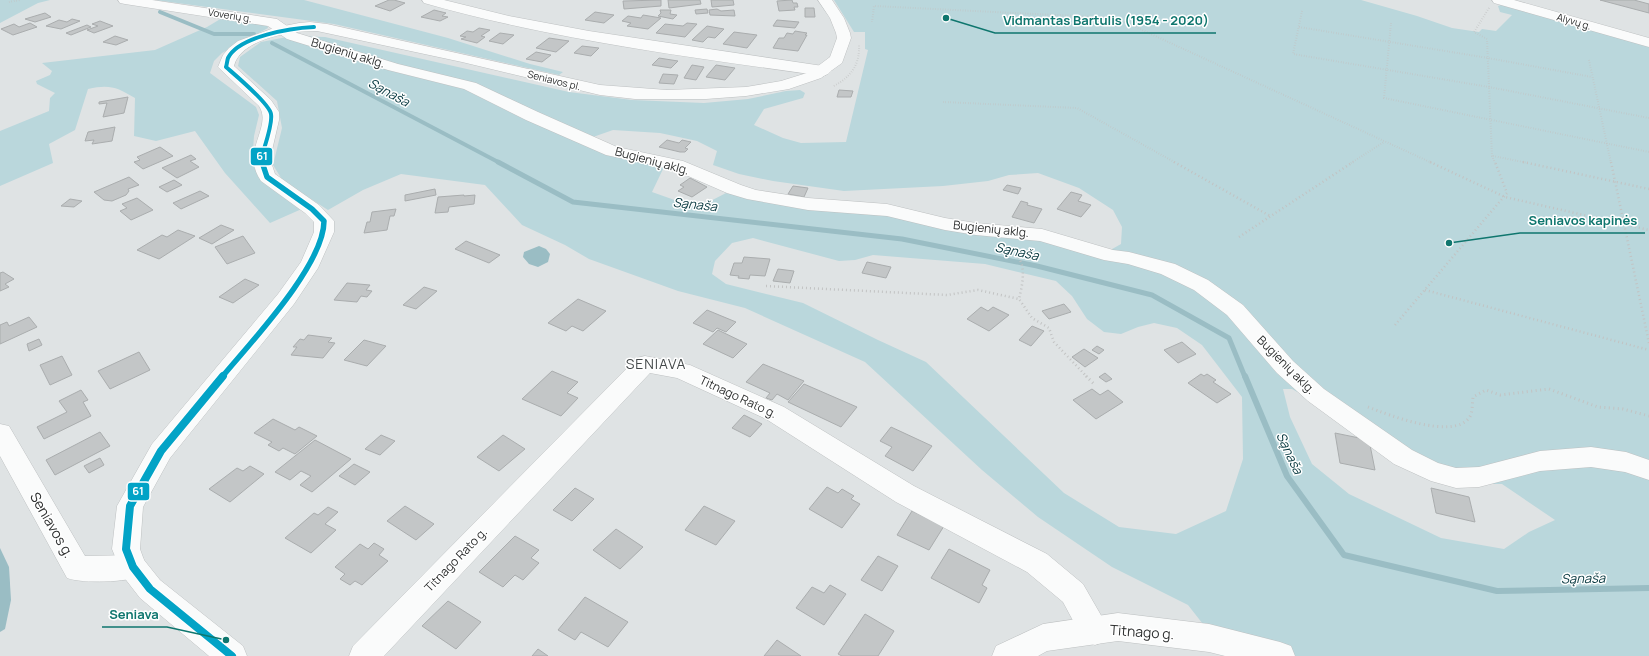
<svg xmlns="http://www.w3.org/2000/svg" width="1649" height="656" viewBox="0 0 1649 656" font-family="Manrope,sans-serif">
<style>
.green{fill:#bad7dc;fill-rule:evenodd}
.water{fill:#9abdc4}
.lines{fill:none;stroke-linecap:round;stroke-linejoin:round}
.stream-far2{stroke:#9abdc4;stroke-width:4}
.stream-far1{stroke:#9abdc4;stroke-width:5}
.stream{stroke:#9abdc4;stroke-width:6}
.building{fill:#c3c6c7;stroke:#aaadae}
.minor-casing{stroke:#bec1c2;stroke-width:1}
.major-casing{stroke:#bec1c2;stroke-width:1}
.path-far2{stroke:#c2c3c3;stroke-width:2;stroke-dasharray:0.5 2;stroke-linecap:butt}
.path-far1{stroke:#c2c3c3;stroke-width:2.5;stroke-dasharray:1 3;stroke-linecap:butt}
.path{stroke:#c2c3c3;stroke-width:3;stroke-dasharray:1 3.5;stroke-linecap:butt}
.minor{fill:#fafbfb;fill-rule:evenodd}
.major{fill:#fafbfb;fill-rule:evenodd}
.bus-1-far2-casing{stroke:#fff;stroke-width:6}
.bus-1-far1-casing{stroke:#fff;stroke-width:8}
.bus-1-casing{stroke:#fff;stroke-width:10}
.bus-1-far2{stroke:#02a3c6;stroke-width:4}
.bus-1-far1{stroke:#02a3c6;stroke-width:5.5}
.bus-1{stroke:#02a3c6;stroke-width:8}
.labels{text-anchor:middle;stroke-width:3;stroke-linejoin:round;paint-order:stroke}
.far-street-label{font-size:10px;fill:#2e3030;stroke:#fff}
.street-label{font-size:12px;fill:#2e3030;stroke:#fff}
.water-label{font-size:13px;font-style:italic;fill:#07383f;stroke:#fff}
.quarter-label{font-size:14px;letter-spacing:1px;fill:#44494a;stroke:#fff}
.near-street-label{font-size:14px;fill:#2e3030;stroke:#fff}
.leader{fill:none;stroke:#0f766e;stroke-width:1.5}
.callout-dot{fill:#0f766e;stroke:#fff;stroke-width:1.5}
.callout-label{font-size:13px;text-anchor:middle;font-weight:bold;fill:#0f766e;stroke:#fff;stroke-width:3;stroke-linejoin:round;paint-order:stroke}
.line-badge{stroke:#fff;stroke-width:1.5}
.badge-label{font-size:11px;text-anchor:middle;font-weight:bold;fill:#fff}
</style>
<rect width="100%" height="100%" fill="#dfe3e4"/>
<g class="green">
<path d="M0,0H50L38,3L0,23Z"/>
<path d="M155,0H304L448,38L530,64L563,72L559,75L334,24Z"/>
<path d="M834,0H1361L1417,16L1452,28L1479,32L1482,29L1496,31L1512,15L1500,12L1498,6L1501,5L1649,46V656H1228L1188,605L1112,567L1038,517L982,470L865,362L745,308L678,291L589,259L565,245L522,225L485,185L401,174L363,190L328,210L283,181L273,165L282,128L277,101L238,66L240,57L261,42L292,36L325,37L569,92L632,100L704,103L748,99L786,91L800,90L805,93L803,98L764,109L754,125L783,138L801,143L846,142L868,50L865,49V32H854ZM613,130L660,133L674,136L697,141L717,151L713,165L739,174L773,181L844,191L943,186L988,181L1009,175L1038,173L1079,188L1113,210L1122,227L1121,244L1098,257L1040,239L889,213L750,198L726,193L697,208L652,192L664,167L628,159L593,137ZM753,238L839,261L855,260L873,255L985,264L1056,281L1072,296L1087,319L1104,332L1121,334L1138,327L1154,323L1177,328L1202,345L1242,397L1243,459L1226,511L1176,534L1119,527L1064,493L926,362L878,340L803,303L726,284L712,274L715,261L732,243ZM1283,389H1292L1462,484H1502L1555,520L1529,532L1504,549L1441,538L1349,494L1312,464L1290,417Z"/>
<path d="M222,18L267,25L268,28L222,53L214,61L210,73L256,107L259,115L254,136L252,163L261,179L304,208L270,223L225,173L195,131L156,141L134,136L135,98C117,87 109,84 88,89L75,130L49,144L53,163L0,186V131L49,111L50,98L55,93L37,84L36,81L50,75L52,71L42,63L155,50L207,27Z"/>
</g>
<g class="water">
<path d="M539,246L546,249L550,254L548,262L538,267L529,264L523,257L524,252Z"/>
<path d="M0,548L9,567L11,600L5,629L0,632Z"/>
</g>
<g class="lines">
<g class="stream-far2">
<path d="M160,12L214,34H254"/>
<path d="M272,43L500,163"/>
</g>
<path class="stream-far1" d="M498,162L573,202L902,239L1037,266L1152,295L1229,338L1245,377"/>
<path class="stream" d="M1245,376L1287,476L1344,555L1497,591L1649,588"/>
</g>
<g class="building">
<path d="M389,0H394L405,3L390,11L375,6Z"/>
<path d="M661,0V6L624,9L623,1Z"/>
<path d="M668,0H700L701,4L669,8Z"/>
<path d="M711,0H733L734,5L712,7Z"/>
<path d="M792,0L793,3H797L798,7H794L795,10L779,11L777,1Z"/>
<path d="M1600,0H1634L1649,4V13Z"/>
<path d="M805,8H814L815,17H805Z"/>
<path d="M707,9L708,13L696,14L695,10Z"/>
<path d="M717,9L721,11L734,10L735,16L710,15L709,10Z"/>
<path d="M434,10L446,13L442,16L448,17L440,21L421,17Z"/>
<path d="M660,10H671L670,14L677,15L673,19L658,16L661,13Z"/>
<path d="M595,12L614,15L604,23L585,20Z"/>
<path d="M45,13L51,17L35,22L25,19Z"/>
<path d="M643,15L661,18L648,29L627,26L631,23L622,21L628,16L641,18Z"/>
<path d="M72,19L80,21L61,29L46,26L59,20L67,22Z"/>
<path d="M777,20L799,22L795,28L773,26Z"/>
<path d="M100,21L113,26L94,33L87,30L98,26L92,24Z"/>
<path d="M30,23L37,27L13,35L1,29L14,24L19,27Z"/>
<path d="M687,23L697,24L685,37L656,33L665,24L683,26Z"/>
<path d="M87,25L91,27L71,35L66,33Z"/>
<path d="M707,26L724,29L715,38L708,37L703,42L692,40Z"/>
<path d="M479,28L490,30L481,36L485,37L477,43L461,39L466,37L460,36L467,31L473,32Z"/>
<path d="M795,31L807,33L805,35H807L798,51L773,48L779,38H784L787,33L793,34Z"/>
<path d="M734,32L757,35L747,48L723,44Z"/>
<path d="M500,33L514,35L503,44L489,41Z"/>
<path d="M115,36L128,40L116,45L103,42Z"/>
<path d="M549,38L569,41L556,52L536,48Z"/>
<path d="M582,46L599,48L591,56L574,53Z"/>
<path d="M536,52L551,55L542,62L526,59Z"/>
<path d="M659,58L678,61L671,68L652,65Z"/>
<path d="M692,65L704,67L696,80L684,78Z"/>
<path d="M716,65L735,68L725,80L706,77Z"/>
<path d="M663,74L678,75L674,84L659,83Z"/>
<path d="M839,90L853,91L851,97H837Z"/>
<path d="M128,97L124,113L103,117L107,103L99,104V102Z"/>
<path d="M115,127L112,141L92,144L94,140L85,141L88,132Z"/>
<path d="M667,140L679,143L682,140L691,142L685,148L688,149L685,152H680L659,147Z"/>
<path d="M160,147L173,156L143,169L134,162L140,160L137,157Z"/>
<path d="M191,155L196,159L190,161L199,167L177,178L162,168Z"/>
<path d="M129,177L139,185L128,189L129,191L126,195L112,201L104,200L94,192Z"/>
<path d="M690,178L707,187L692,197L678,191L684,187L680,185Z"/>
<path d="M174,180L182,185L167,192L159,187Z"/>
<path d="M1007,185L1021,188L1018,194L1003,190Z"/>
<path d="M793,186L808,188L804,197L788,194Z"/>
<path d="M435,189L436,195L405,201V195Z"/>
<path d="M200,191L209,196L181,209L173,203Z"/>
<path d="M1071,192L1082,195L1078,201L1091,205L1081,217L1057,209Z"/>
<path d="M464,195V196L475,195L474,204L449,207L448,212L435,213L438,197Z"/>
<path d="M137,198L153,210L131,220L120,211L127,208L122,204Z"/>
<path d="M70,199L82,201L74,207L61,206Z"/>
<path d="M1021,201L1028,203L1027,205L1042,209L1034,223L1012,217Z"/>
<path d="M396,209L394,216H390L387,230L364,233L367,222H370L372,212Z"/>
<path d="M221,225L234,230L212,244L199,238Z"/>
<path d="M178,230L195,236L159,259L137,250L162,235L167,237Z"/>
<path d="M243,236L255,253L227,264L215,247Z"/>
<path d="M466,241L500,255L489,263L455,249Z"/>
<path d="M744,257L770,259L765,276L750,275L749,279L738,278L739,276L730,275L734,263H742Z"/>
<path d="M867,262L891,267L886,278L862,273Z"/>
<path d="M778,269L794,271L790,283L773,281Z"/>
<path d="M3,272L14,279L5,284L9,287L0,291V273Z"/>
<path d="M245,279L259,285L233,303L219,297Z"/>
<path d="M347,283L370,285L366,290L372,291L367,297L361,296L357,302L334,300Z"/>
<path d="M424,287L437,291L416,309L403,305Z"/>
<path d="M578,299L606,311L583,331L572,326L566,331L548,323Z"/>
<path d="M1064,304L1071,312L1049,319L1042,311Z"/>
<path d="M981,307L988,311L993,307L1009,315L989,331L967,319Z"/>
<path d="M707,310L736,322L726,332L717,328L713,332L693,323Z"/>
<path d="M29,317L37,327L0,344V325L7,322L9,326Z"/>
<path d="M1032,326L1044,331L1031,346L1019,340Z"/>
<path d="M718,330L747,344L733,358L703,344Z"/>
<path d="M308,335L332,338L328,342L335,343L323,358L291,355L297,347H293L300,339L304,340Z"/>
<path d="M39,339L42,345L29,351L27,344Z"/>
<path d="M364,340L386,346L367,366L344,360Z"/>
<path d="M1182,342L1196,354L1178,363L1164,350Z"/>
<path d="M1097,346L1104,350L1099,354L1092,350Z"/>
<path d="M1084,349L1098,358L1085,367L1072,357Z"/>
<path d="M139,352L150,370L110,389L98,371Z"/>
<path d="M62,356L72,375L50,385L40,365Z"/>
<path d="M763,364L804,381L788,400L777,394L772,400L766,398L770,393L746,382Z"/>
<path d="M552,371L578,382L567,393L578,398L561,416L522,399Z"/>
<path d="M1105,373L1112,379L1106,382L1099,377Z"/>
<path d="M1201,374L1204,376L1207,374L1216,380L1213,382L1231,394L1217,403L1188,383Z"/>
<path d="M804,384L857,407L841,427L788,402Z"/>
<path d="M1092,389L1100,395L1108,390L1123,402L1096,419L1073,400Z"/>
<path d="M81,390L88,400L83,402L91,416L44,439L37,427L67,412L59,401Z"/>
<path d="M744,415L762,424L750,437L732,428Z"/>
<path d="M273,419L295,430L299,427L317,436L295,454L283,448L279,451L268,445L272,442L254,433Z"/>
<path d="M891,427L932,446L913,471L885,456L892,447L880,441Z"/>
<path d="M100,432L110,446L55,475L46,460Z"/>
<path d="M1335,433L1369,440L1375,470L1340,463Z"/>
<path d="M381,435L395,441L380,455L365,449Z"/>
<path d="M503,435L525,449L499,471L477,457Z"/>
<path d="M315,440L351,459L312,492L300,485L311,476L301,471L290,480L275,472Z"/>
<path d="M100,458L104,465L89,473L84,466Z"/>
<path d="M354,464L370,472L355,485L339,476Z"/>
<path d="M250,466L264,474L230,502L209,489L237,468L243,471Z"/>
<path d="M827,487L838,493L842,489L854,496L851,499L860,504L842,528L809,509Z"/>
<path d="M575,488L594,499L572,521L553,510Z"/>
<path d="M1431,488L1469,497L1475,522L1436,513Z"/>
<path d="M405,506L434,524L416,540L387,521Z"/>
<path d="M704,506L735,521L716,545L685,530Z"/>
<path d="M328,507L338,512L325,524L336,530L311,553L285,538L314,513L318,515Z"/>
<path d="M912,511L944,526L929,550L897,535Z"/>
<path d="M616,529L643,547L620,569L593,550Z"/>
<path d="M515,536L539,550L531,558L539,563L523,580L515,575L503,587L479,572Z"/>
<path d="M374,543L384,549L379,555L388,561L362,585L355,581L350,585L340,579L345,574L335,567L360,544L368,549Z"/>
<path d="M949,549L990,570L982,585L987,588L979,603L931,578Z"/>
<path d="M878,556L898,566L882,591L861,580Z"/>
<path d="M830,585L846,594L824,625L796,608L812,587L824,593Z"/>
<path d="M585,597L628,622L608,647L581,632L575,640L558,630Z"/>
<path d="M448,601L481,622L456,649L422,626Z"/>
<path d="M865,614L894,631L878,656H842L838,654Z"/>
<path d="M777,640L801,656H764Z"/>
<path d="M538,649L548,656H532Z"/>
</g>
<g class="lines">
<g class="minor-casing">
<g id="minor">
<path d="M118,0H152L277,19L297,33L398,64L476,83L538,112L617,147L683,161L741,185L756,190L808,198L887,204L945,218L976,223L1042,229L1113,250L1129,252L1175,264L1208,280L1243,305L1293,361L1324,389L1412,450L1438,463L1456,468L1479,467L1540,451L1591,447L1626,452L1649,460V480L1625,472L1591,467L1540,471L1479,487L1456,488L1431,481L1394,464L1308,401L1277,373L1227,315L1194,290L1161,274L1128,264L1104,260L1040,241L976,235L945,230L887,216L808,210L747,199L727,193L672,169L606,155L526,120L464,89L388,70L287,39L268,26L125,4L120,3Z"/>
<path d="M422,0H444L509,16L589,31L823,66L828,68L831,71L828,74L823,76C690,57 554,40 424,3Z"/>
<path d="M645,356L690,365L784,407L914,486L1047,554L1083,584L1110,631L1106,641L1095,645L1084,641L1063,602L1027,572L896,502L766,419L677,378L650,373L384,656H349L353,646L637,358Z"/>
<path d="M0,424L9,426L85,556L133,555L143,558L147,567L143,576C126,582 84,584 67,578L0,456Z"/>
</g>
</g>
<g class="major-casing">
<g id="major">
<path d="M818,0H832L844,18L850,33L851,38L842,63L821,78L789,89L746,96L706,99H635L600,95L462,62L317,31C293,30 240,39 234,66L271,100L279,112V120L270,159L275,174L319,205L334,221V232L318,268L294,304L170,458L143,507L140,549L144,560L160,580L243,646L247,656H209L140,598L123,576L112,549L117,506L152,444L278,294L301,262L314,232V222L305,213L261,181C240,151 273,127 259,106L218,67L223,55L229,48L238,41L274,28L299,23L310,22L327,24L600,85L667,90L746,87L781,81L810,72L830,57L837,38L836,33L830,18Z"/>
<path d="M1492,0H1514L1649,38V47L1494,3Z"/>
<path d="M1118,613L1209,624L1280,642L1291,646L1295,656H1225L1209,652L1118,641L1047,651L1038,656H992L996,646L1043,624Z"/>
</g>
</g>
<g class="path-far2">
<path d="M9,2L20,0"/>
<path d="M1489,8L1474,32L1487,39L1492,156L1495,163"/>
<path d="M1302,11L1293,54L1489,87L1649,118"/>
<path d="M872,22L874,6L1116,18L1432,163"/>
<path d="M1391,23L1384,98L1649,152"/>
<path d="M1299,27L1488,58L1592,77"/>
<path d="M1589,60L1611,163"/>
<path d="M834,86C852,76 860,64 859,44"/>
<path d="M943,102L1077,108L1176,163"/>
<path d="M1493,156L1528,163"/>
<path d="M1351,163L1384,142"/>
</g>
<g class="path-far1">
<path d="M1174,162L1270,216"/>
<path d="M1430,162L1505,197L1649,230"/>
<path d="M1523,162L1649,189"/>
<path d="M1611,162L1649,343"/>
<path d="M1239,237L1353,162"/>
<path d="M1011,248C1014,251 1017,254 1019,258C1026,270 1022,286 1019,299L1032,318L1049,328L1054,342L1087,377"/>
<path d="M766,286L947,295L978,290L1019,299"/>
<path d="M1425,290L1649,350"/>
<path d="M1395,325L1507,193L1495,162"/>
</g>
<g class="path">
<path d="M1086,376L1095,385"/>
<path d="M1368,407C1389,415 1452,440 1469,418C1473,413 1472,404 1473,397L1486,390L1500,395L1549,389L1598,407L1623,409L1649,416"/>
</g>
<use href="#minor" class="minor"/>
<use href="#major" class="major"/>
<g class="bus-1-far2-casing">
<path id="bus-1-far2" d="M262,163L261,159C264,147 273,125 271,114C269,103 235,75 226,67C227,64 227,61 228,58C239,36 292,28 314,27"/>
</g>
<g class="bus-1-far1-casing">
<path id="bus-1-far1" d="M222,377C251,342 324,265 324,221L312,209L267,177L262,162"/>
</g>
<g class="bus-1-casing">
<path id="bus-1" d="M223,376L161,451L130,506L126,549L133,567L150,589L232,656"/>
</g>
<use href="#bus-1-far2" class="bus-1-far2"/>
<use href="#bus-1-far1" class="bus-1-far1"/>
<use href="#bus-1" class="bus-1"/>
</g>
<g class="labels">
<g class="far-street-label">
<text transform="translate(230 15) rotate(9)" y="4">Voverių g.</text>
<text transform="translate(1574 21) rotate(16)" y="4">Alyvų g.</text>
<text transform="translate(554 80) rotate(14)" y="4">Seniavos pl.</text>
</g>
<g class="street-label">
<text transform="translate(348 53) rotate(17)" y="4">Bugienių aklg.</text>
<text transform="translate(652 161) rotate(15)" y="4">Bugienių aklg.</text>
<text transform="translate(991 229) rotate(6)" y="4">Bugienių aklg.</text>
<text transform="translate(1286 365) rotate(45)" y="4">Bugienių aklg.</text>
<text transform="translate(738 397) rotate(25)" y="4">Titnago Rato g.</text>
<text transform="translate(456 560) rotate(-46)" y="4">Titnago Rato g.</text>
</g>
<g class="water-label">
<text transform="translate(389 92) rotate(28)" y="5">Sąnaša</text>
<text transform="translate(695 204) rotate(6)" y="5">Sąnaša</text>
<text transform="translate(1017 251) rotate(12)" y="5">Sąnaša</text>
<text transform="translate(1290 453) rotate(65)" y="5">Sąnaša</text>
<text transform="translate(1583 578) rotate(-1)" y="5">Sąnaša</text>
</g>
<g class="quarter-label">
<text x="656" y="369">SENIAVA</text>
</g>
<g class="near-street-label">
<text transform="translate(52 525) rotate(60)" y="5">Seniavos g.</text>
<text transform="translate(1142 632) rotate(4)" y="5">Titnago g.</text>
</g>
</g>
<path class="leader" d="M946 18L995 33H1216M1449 243L1520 233H1645M226 640L167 627H102"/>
<g class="callout-dot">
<circle cx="946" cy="18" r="4"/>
<circle cx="1449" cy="243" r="4"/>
<circle cx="226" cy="640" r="4"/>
</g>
<g class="callout-label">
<text x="1106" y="25">Vidmantas Bartulis (1954 - 2020)</text>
<text x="1583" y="225">Seniavos kapinės</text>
<text x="134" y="619">Seniava</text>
</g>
<g class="line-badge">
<rect x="250" y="147" width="23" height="19" rx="4" fill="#02a3c6"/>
<rect x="127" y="482" width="23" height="19" rx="4" fill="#02a3c6"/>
</g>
<g class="badge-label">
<text x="262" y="160">61</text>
<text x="138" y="495">61</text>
</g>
</svg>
